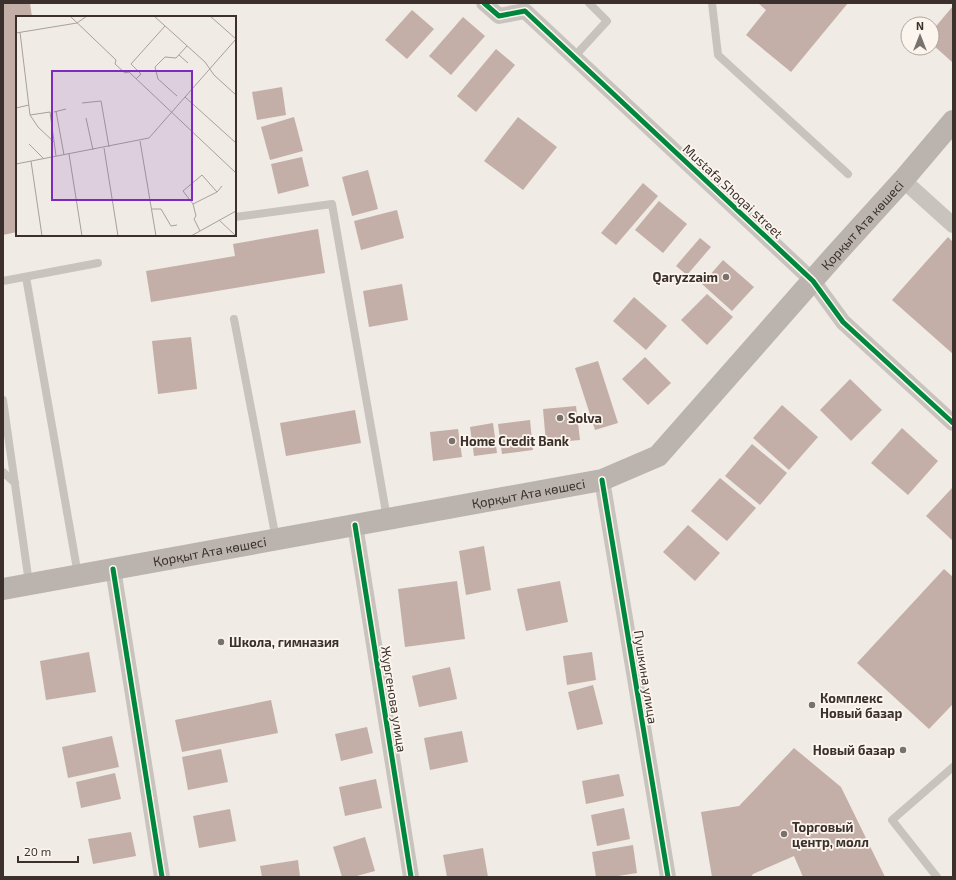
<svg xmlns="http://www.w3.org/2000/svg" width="956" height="880" viewBox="0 0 956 880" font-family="'Exo 2',sans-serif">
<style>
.building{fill:#c3afa7}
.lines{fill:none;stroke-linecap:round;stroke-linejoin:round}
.service{stroke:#c9c3be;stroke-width:8}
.minor{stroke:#c9c3be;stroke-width:16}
.secondary{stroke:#bab3ae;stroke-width:22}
.cycleway-casing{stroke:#fbf5ee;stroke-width:8}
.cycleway{stroke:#00873e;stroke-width:5}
.poi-dot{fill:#7a716c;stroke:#fbf5ee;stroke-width:1.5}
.labels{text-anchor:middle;stroke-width:3.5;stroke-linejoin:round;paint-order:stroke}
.street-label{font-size:13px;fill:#3b302b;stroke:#fbf5ee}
.poi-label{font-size:13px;font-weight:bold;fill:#3b302b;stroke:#fbf5ee;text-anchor:start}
.inset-road{fill:none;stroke:#a8a09b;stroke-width:1}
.view{fill:#7b2cbf;fill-opacity:0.15;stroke:#7b2cbf;stroke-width:2}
.inset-edge{fill:none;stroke:#3b302b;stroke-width:2}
</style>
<rect width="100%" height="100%" fill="#f0ebe5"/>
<g class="building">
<path d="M3,3H30L32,17H17V232L3,235Z"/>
<path d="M758,3H848L791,72L746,35L766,10Z"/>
<path d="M953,6V61L952,62L932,44V31Z"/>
<path d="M412,10L434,29L407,59L385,40Z"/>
<path d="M463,17L485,36L451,75L429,56Z"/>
<path d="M496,49L515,65L476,112L457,96Z"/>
<path d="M282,87L286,115L257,120L252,92Z"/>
<path d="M294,117L303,151L270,160L261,127Z"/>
<path d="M518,117L557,147L523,190L484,161Z"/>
<path d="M302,157L309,186L278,194L271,164Z"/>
<path d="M368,170L378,209L352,216L342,177Z"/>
<path d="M643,183L658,196L616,245L601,233Z"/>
<path d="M659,201L687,224L663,253L635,230Z"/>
<path d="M397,210L404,238L361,250L354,221Z"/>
<path d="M318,229L325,273L151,302L146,271L235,256L233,244Z"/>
<path d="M948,237L953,242V354L892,300Z"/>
<path d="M700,238L711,247L687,275L676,266Z"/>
<path d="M723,260L754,287L732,311L702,284Z"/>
<path d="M402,284L408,320L369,327L363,291Z"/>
<path d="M707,294L733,317L707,345L681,320Z"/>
<path d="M634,297L667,326L646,350L613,321Z"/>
<path d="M191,337L197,389L158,394L152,341Z"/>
<path d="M645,357L671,383L648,405L622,379Z"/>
<path d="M598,361L618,423L595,430L575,368Z"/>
<path d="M850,379L882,410L851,441L820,410Z"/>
<path d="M782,405L818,437L789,470L753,438Z"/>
<path d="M576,406L580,440L546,443L543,409Z"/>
<path d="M355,410L361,443L286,456L280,423Z"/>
<path d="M530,420L533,450L502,454L498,424Z"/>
<path d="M493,423L497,453L474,456L470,427Z"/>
<path d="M902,428L938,461L908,495L871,463Z"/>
<path d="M458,429L462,457L433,461L430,432Z"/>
<path d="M752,444L787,473L760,505L725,476Z"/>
<path d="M720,478L756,508L727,541L691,511Z"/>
<path d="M953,487V541L926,516Z"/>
<path d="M688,525L720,553L695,581L663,552Z"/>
<path d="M484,546L491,590L466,595L459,551Z"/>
<path d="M944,569L953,577V704L929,729L857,663Z"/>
<path d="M457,581L465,639L405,647L398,589Z"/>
<path d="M560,581L568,622L526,631L517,589Z"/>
<path d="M89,652L96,692L46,700L40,661Z"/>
<path d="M592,652L596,680L567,685L563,656Z"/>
<path d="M450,667L457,699L419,707L412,676Z"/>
<path d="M593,685L603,724L577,730L568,692Z"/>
<path d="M271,700L278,733L182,752L175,720Z"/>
<path d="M367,727L373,753L341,761L335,734Z"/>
<path d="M462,731L468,762L430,770L424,738Z"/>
<path d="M112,736L119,767L68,778L62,747Z"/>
<path d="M794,748L841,787L885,877H803L794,856L753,874L751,877H712L701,812L739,806Z"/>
<path d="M221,749L228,782L188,790L182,757Z"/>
<path d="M115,773L121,799L81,808L76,782Z"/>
<path d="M619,774L624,796L586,804L582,781Z"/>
<path d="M376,779L382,808L345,816L339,787Z"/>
<path d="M624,808L630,839L597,846L591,815Z"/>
<path d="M230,809L236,841L199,848L193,816Z"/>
<path d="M131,832L136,856L93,864L88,839Z"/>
<path d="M365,837L375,871L353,877H342L333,847Z"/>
<path d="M633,845L637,873L612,877H596L592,852Z"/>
<path d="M483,848L488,877H447L443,855Z"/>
<path d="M298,860L300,877H262L260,866Z"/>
</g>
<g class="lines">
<g class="service">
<path d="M712,3L718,55L848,174"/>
<path d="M574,57L607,21L589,3"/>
<path d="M235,217L332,204L387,518"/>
<path d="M26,277L78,575"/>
<path d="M3,281L98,263"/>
<path d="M234,319L276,539"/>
<path d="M3,400L29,583"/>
<path d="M3,472L15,483"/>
<path d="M937,877L892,820L953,767"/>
</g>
<g class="minor">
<path d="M484,3L499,16L525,11L813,281L843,322L953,423"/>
<path d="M903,180L953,225"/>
<path d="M602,480L668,877"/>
<path d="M355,525L411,877"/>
<path d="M113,569L162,877"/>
</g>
<path class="secondary" id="s1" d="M3,589L602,480L658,456L834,256L903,180L953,121"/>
<g class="cycleway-casing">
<g id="cycleway">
<path d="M484,3L499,16L525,11L813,281L843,322L953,423"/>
<path d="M602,480L668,877"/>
<path d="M355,525L411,877"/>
<path d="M113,569L162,877"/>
</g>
</g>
<use href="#cycleway" class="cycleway"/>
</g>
<g class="poi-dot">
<circle cx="726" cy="277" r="4"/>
<circle cx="560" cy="418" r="4"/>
<circle cx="452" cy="441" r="4"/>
<circle cx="221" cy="642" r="4"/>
<circle cx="812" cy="705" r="4"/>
<circle cx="903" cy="750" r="4"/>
<circle cx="784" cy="834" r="4"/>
</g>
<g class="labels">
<g class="street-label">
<text transform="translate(733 191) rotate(43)" y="5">Mustafa Shoqai street</text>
<text dy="5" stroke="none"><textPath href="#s1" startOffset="978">Қорқыт Ата көшесі</textPath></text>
<text dy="5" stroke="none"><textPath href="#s1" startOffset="534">Қорқыт Ата көшесі</textPath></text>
<text dy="5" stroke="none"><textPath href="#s1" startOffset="210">Қорқыт Ата көшесі</textPath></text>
<text transform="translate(646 677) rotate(81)" y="5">Пушкина улица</text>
<text transform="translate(394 699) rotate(81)" y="5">Жургенова улица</text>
</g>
<g class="poi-label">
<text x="718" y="282" text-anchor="end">Qaryzzaim</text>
<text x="568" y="423">Solva</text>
<text x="460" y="446">Home Credit Bank</text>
<text x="229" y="647">Школа, гимназия</text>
<text x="820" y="703">Комплекс<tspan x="820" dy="15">Новый базар</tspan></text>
<text x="895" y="755" text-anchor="end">Новый базар</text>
<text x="792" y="832">Торговый<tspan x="792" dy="15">центр, молл</tspan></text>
</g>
</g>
<g transform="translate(16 16)">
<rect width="220" height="220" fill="#f0ebe5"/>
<path class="inset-road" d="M54,0L100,44L99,48L109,57L113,56L220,157M138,0L189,46L198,59L220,79M194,0L220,23M4,16L14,99L34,96L40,140M0,17L61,7L71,0M163,39L172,47M120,63L125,58L115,48L149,10M161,80L142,63L139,51L149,41L160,42L171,30M169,81L220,127M66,87L85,85L93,131M0,92L13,89M40,95L48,139M38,96L50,93M14,99L22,111L38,126M70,102L77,134M124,125L140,220M13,128L28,143M88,132L102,220M53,138L66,220M15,145L26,220M0,148L133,122L220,23M177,188L201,176M136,193H145L155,210L161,209M203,204L220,220M184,215L178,203L180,200L177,188L167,175L186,159L201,176L206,170M175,220L220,195"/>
<path class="view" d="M36,55H176V184H36Z"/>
<rect width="220" height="220" class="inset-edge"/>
</g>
<rect width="956" height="880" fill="none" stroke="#3b302b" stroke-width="8"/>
<g transform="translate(920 36)"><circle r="19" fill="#fbf5ee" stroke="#aea6a0"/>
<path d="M0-3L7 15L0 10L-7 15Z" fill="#7a716c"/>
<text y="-6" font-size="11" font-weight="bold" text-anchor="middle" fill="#3b302b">N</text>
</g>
<path d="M18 856v6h60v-6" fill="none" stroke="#3b302b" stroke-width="2"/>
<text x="24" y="856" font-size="12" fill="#3b302b" stroke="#fbf5ee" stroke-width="3" paint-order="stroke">20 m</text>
</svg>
